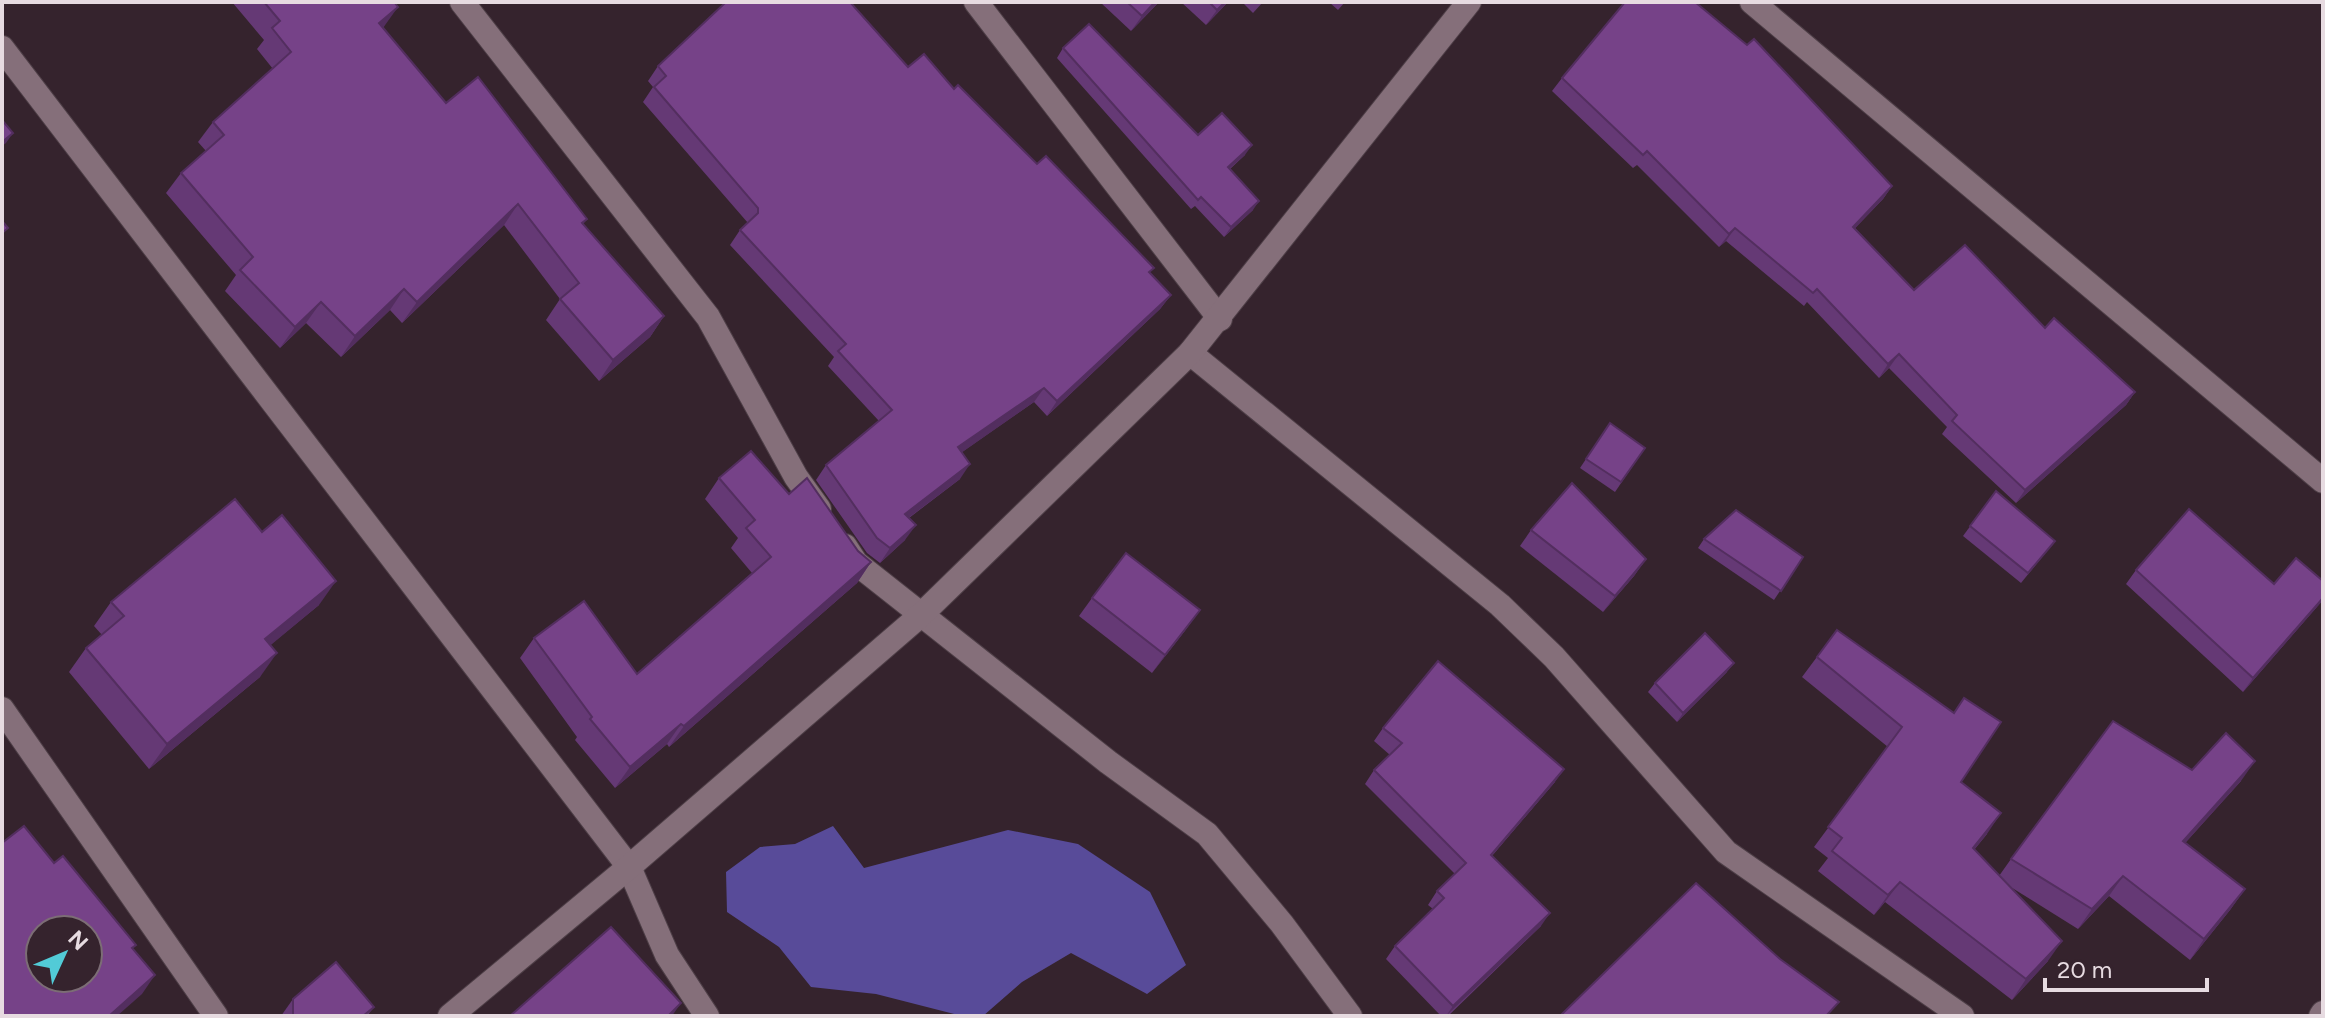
<svg xmlns="http://www.w3.org/2000/svg" width="2325" height="1018" viewBox="0 0 2325 1018" font-family="Figtree,sans-serif">
<style>
.water{fill:#584b99}
.lines{fill:none;stroke-linecap:round;stroke-linejoin:round}
.street-casing{stroke:#4d3e46;stroke-width:26}
.street{stroke:#856f7a;stroke-width:24}
.wall{fill:#653975}
.shaded-wall{fill:#532e5f}
.building{fill:#764288;stroke:#532e5f;stroke-width:2;fill-rule:evenodd}
</style>
<rect width="100%" height="100%" fill="#35232d"/>
<path class="water" d="M833,826L864,868L1008,830L1078,844L1150,892L1186,965L1147,994L1071,953L1022,982L983,1016H962L876,994L811,987L779,947L727,912L726,872L760,847L795,844Z"/>
<g class="lines">
<g class="street-casing">
<g id="street">
<path d="M462,2L708,317L796,477L819,509"/>
<path d="M976,2L1220,319"/>
<path d="M1752,2L2323,481"/>
<path d="M2,48L629,867L667,955L707,1016"/>
<path d="M1190,353L1500,605L1554,657L1726,852L1962,1016"/>
<path d="M845,546L856,563L1108,762L1207,834L1282,924L1350,1016"/>
<path d="M2,709L216,1016"/>
<path d="M450,1016L629,867L922,614L1190,353L1469,2"/>
<path d="M2321,1016L2323,1013"/>
</g>
</g>
<use href="#street" class="street"/>
</g>
<g class="wall">
<path d="M232,2H394L383,28L446,103L587,219L583,224L664,316L650,337L599,381L546,320L560,299L504,225L402,323L390,310L341,357L306,323L280,348L225,291L236,275L166,193L181,173L206,151L198,142L213,122L273,69L257,49L264,40Z"/>
<path d="M1100,2H1159L1131,31Z"/>
<path d="M1181,2H1228L1206,25Z"/>
<path d="M1242,2H1263L1253,13Z"/>
<path d="M1329,2H1345L1338,10Z"/>
<path d="M1063,48L1198,135L1245,155L1230,169L1253,210L1224,237L1195,206L1191,209L1057,58Z"/>
<path d="M658,66L908,67L954,89L1037,164L1171,295L1160,309L1047,416L1034,402L962,452L960,479L909,518L905,540L880,563L867,553L816,480L826,465L879,421L828,366L834,357L730,245L740,230L748,223L643,102L653,87L648,81Z"/>
<path d="M1562,78L1892,186L1883,199L1855,228L1914,290L2045,328L2135,392L2126,405L2016,503L1942,434L1947,427L1889,368L1879,378L1807,302L1804,306L1726,241L1719,247L1637,165L1633,168L1552,91Z"/>
<path d="M1610,423L1645,448L1615,492L1580,468Z"/>
<path d="M719,478L789,494L871,562L857,583L669,747L667,744L615,788L575,740L577,737L520,658L534,638L637,674L752,573L731,548L738,538L705,499Z"/>
<path d="M1996,491L2055,541L2021,583L1963,536Z"/>
<path d="M1531,530L1646,559L1634,576L1603,612L1520,546Z"/>
<path d="M1704,539L1803,557L1774,600L1698,548Z"/>
<path d="M2136,570L2274,584L2323,581V600L2243,692L2126,584Z"/>
<path d="M1092,598L1187,628L1152,673L1079,616Z"/>
<path d="M111,602L319,605L270,645L260,677L149,769L69,672L86,648L102,635L94,626Z"/>
<path d="M1837,630L1961,782L1987,834L1974,850L1999,876L2011,859L2192,770L2241,781L2185,843L2245,889L2230,910L2190,960L2109,896L2078,929L2009,886L2048,961L2012,1000L1885,902L1874,915L1818,871L1828,858L1814,847L1888,747L1802,677Z"/>
<path d="M1727,672L1677,722L1648,692L1655,683Z"/>
<path d="M1383,728L1555,782L1492,856L1541,926L1448,1016H1441L1386,959L1395,946L1433,909L1428,905L1437,891L1455,874L1365,784L1374,770L1390,755L1374,741Z"/>
<path d="M293,999L374,1007L367,1016H281Z"/>
</g>
<g class="shaded-wall">
<path d="M1155,2H1159L1131,31L1142,16Z"/>
<path d="M1225,2H1228L1206,25L1217,10Z"/>
<path d="M398,7L383,28L364,44L379,23Z"/>
<path d="M13,133L6,143L2,146V142Z"/>
<path d="M1252,145L1245,155L1221,176L1228,167Z"/>
<path d="M1892,186L1883,199L1844,240L1853,227Z"/>
<path d="M1259,201L1253,210L1224,237L1231,227Z"/>
<path d="M518,204L504,225L402,323L417,302Z"/>
<path d="M1735,228L1726,241L1719,247L1729,234Z"/>
<path d="M404,289L390,310L341,357L355,336Z"/>
<path d="M1171,295L1160,309L1047,416L1057,401Z"/>
<path d="M321,302L306,323L280,348L295,327Z"/>
<path d="M664,316L650,337L599,381L613,360Z"/>
<path d="M1899,354L1889,368L1879,378L1888,364Z"/>
<path d="M1044,388L1034,402L948,462L958,447Z"/>
<path d="M2135,392L2126,405L2016,503L2025,490Z"/>
<path d="M970,464L960,479L895,528L905,514Z"/>
<path d="M916,525L905,540L880,563L890,548Z"/>
<path d="M1646,559L1634,576L1603,612L1615,596Z"/>
<path d="M871,562L857,583L669,747L684,726Z"/>
<path d="M336,581L319,605L248,664L265,639Z"/>
<path d="M2323,598V600L2243,692L2253,678Z"/>
<path d="M1200,610L1187,628L1152,673L1165,655Z"/>
<path d="M277,653L260,677L149,769L167,744Z"/>
<path d="M1734,663L1727,672L1677,722L1683,713Z"/>
<path d="M681,724L667,744L615,788L630,767Z"/>
<path d="M2255,761L2241,781L2169,861L2183,841Z"/>
<path d="M1564,769L1555,782L1481,868L1491,855Z"/>
<path d="M2001,813L1987,834L1958,869L1973,848Z"/>
<path d="M2123,876L2109,896L2078,929L2092,909Z"/>
<path d="M1900,882L1885,902L1874,915L1888,895Z"/>
<path d="M2245,889L2230,910L2190,960L2204,939Z"/>
<path d="M1550,913L1541,926L1446,1016L1453,1006Z"/>
<path d="M2062,941L2048,961L2012,1000L2026,979Z"/>
<path d="M155,975L142,994L117,1016H109Z"/>
<path d="M681,1003L672,1016H668Z"/>
</g>
<g class="building">
<path d="M264,2H394L398,7L379,23L446,103L478,77L587,219L582,223L664,316L613,360L560,299L579,283L518,204L417,302L404,289L355,336L321,302L295,327L240,270L253,257L181,173L224,135L213,122L291,52L272,28L280,21Z"/>
<path d="M726,2H850L908,67L924,54L954,89L958,85L1037,164L1046,156L1154,268L1149,272L1171,295L1057,401L1044,388L958,447L970,464L905,514L916,525L890,548L877,538L826,465L892,410L838,351L846,344L740,230L758,213V208L654,87L666,76L658,66Z"/>
<path d="M1127,2H1155L1142,16Z"/>
<path d="M1209,2H1225L1217,10Z"/>
<path d="M1625,2H1695L1747,45L1754,39L1892,186L1853,227L1914,290L1965,245L2045,328L2054,318L2135,392L2025,490L1952,421L1957,415L1899,354L1888,364L1817,289L1813,293L1735,228L1729,234L1647,151L1643,155L1562,78Z"/>
<path d="M1089,24L1198,135L1222,113L1252,145L1228,167L1259,201L1231,227L1201,197L1198,200L1063,48Z"/>
<path d="M2,120L13,133L2,142Z"/>
<path d="M2,221L8,228L2,233Z"/>
<path d="M1610,423L1645,448L1621,482L1586,459Z"/>
<path d="M751,451L789,494L807,478L858,551L871,562L684,726L681,724L630,767L590,719L592,717L534,638L584,601L637,674L771,557L746,528L755,520L719,478Z"/>
<path d="M1572,483L1646,559L1615,596L1531,530Z"/>
<path d="M1996,491L2055,541L2028,573L1970,526Z"/>
<path d="M235,499L262,532L282,515L336,581L265,639L277,653L167,744L86,648L124,616L111,602Z"/>
<path d="M2189,509L2274,584L2296,558L2323,581V598L2253,678L2136,570Z"/>
<path d="M1736,510L1803,557L1781,591L1704,539Z"/>
<path d="M1126,553L1200,610L1165,655L1092,598Z"/>
<path d="M1837,630L1954,713L1964,698L2001,722L1961,782L2001,813L1973,848L2062,941L2026,979L1900,882L1888,895L1832,851L1842,838L1828,827L1902,727L1817,657Z"/>
<path d="M1705,633L1734,663L1683,713L1655,683Z"/>
<path d="M1438,661L1564,769L1491,855L1550,913L1453,1006L1395,946L1444,898L1437,891L1466,863L1374,770L1402,743L1383,728Z"/>
<path d="M2113,721L2192,770L2226,733L2255,761L2183,841L2245,889L2204,939L2123,876L2092,909L2011,859Z"/>
<path d="M24,826L54,863L63,856L136,945L132,948L155,975L109,1016H2V843ZM40,930H88V978H40Z"/>
<path d="M1696,883L1780,959L1839,1002L1826,1016H1560Z"/>
<path d="M611,927L681,1003L668,1016H510Z"/>
<path d="M336,962L374,1007L363,1016H293V999Z"/>
</g>
<rect width="2325" height="1018" fill="none" stroke="#e7dbe1" stroke-width="8"/>
<g transform="translate(64 954) rotate(46)"><circle r="38" fill="#35232d" stroke="#7c6d75" stroke-width="2"/>
<path d="M0-6L14 30L0 20L-14 30Z" fill="#52cbd7"/>
<text y="-12" font-size="22" font-weight="bold" text-anchor="middle" fill="#e7dbe1">N</text>
</g>
<path d="M2045 978v12h162v-12" fill="none" stroke="#e7dbe1" stroke-width="4"/>
<text x="2057" y="978" font-size="24" fill="#e7dbe1" stroke="#35232d" stroke-width="6" paint-order="stroke">20 m</text>
</svg>
